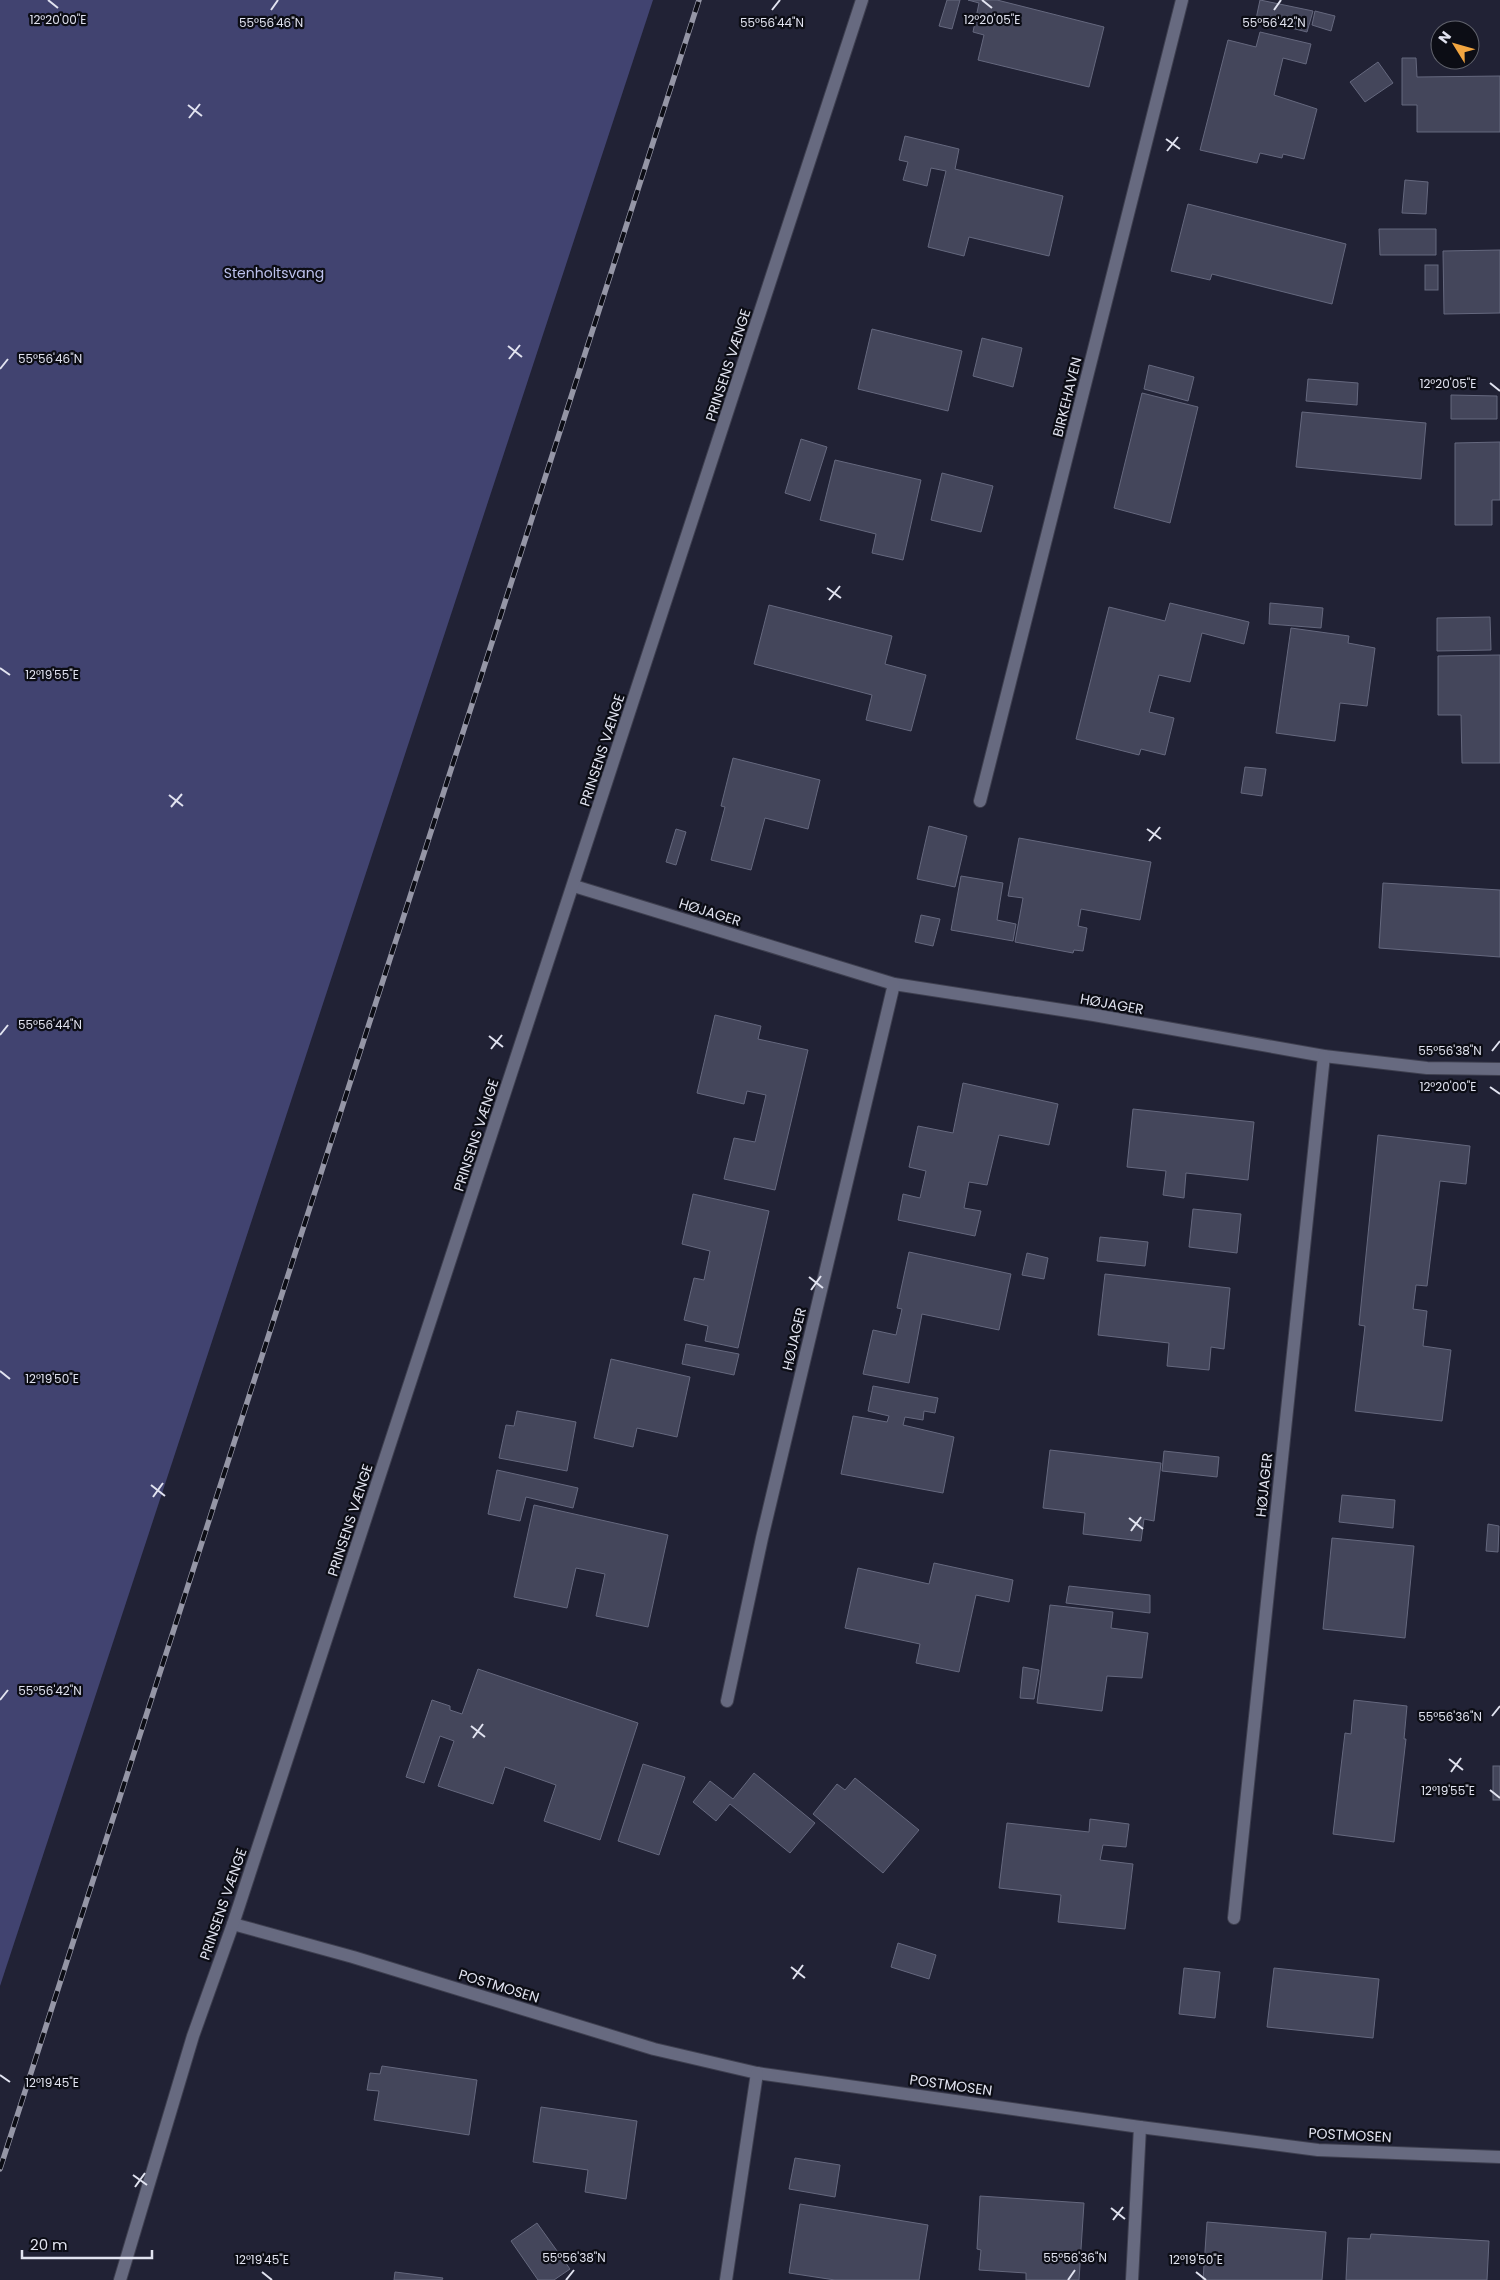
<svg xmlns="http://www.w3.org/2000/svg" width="1500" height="2280" viewBox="0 0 1500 2280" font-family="Poppins,sans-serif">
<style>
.green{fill:#414370}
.building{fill:#44465b;stroke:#65687e}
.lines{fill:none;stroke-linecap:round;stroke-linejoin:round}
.minor-casing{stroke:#3e3f4f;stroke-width:14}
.minor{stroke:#676a80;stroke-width:12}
.rail-casing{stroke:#9596a6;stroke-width:5.5}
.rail{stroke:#0c0d15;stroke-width:4;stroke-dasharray:11;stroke-linecap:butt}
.ticks{fill:none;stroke:#e1e3f0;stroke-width:2}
.labels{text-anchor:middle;stroke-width:4.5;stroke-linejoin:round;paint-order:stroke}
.park-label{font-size:14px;fill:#bdc2ed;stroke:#0c0d15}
.street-label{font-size:14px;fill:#e1e3f0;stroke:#0c0d15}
.ticks-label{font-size:12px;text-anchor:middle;fill:#e1e3f0;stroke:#0c0d15;stroke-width:4.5;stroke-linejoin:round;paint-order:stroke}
</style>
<rect width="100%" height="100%" fill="#212235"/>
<path class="green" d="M0,0H653L0,1986Z"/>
<g class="building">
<path d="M947,0H960L952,29L939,26Z"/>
<path d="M968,0H997L1104,27L1089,87L978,60L984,35L973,32L979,3Z"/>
<path d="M1260,0L1313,11L1307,32L1256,19Z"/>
<path d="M1315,11L1335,16L1331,31L1312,25Z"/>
<path d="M1260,32L1311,44L1306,64L1283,58L1274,95L1317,109L1304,159L1283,154L1282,158L1260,153L1257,163L1200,150L1228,40L1256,47Z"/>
<path d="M1402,58H1416L1417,77L1500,76V132H1417V105H1402Z"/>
<path d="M1378,62L1393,83L1365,102L1350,82Z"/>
<path d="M905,136L959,149L955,169L1063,196L1049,256L969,237L964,256L928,247L946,171L931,168L927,186L903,180L908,162L899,160Z"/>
<path d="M1405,180L1428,182L1426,214L1402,213Z"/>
<path d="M1188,204L1346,244L1332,304L1212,274L1210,280L1171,271Z"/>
<path d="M1379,229H1436V255H1380Z"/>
<path d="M1500,250V313L1444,314L1443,251Z"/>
<rect x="1425" y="265" width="13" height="25"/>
<path d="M872,329L962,351L948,411L858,389Z"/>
<path d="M982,338L1022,348L1013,387L973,376Z"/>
<path d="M1149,365L1194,377L1188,401L1144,389Z"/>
<path d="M1308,379L1358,383L1357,405L1306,401Z"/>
<path d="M1142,393L1198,407L1170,523L1114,508Z"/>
<path d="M1451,395L1497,396V419H1451Z"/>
<path d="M1302,412L1426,423L1421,479L1296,467Z"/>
<path d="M801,439L827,447L810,501L785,493Z"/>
<path d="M1500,442V500H1492V525H1455V443Z"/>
<path d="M835,460L921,480L903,560L872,553L876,534L820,520Z"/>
<path d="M942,473L993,486L981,532L931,520Z"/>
<path d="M1170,603L1249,622L1244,644L1202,633L1190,682L1159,675L1149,712L1174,718L1165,755L1141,749L1139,755L1076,739L1109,607L1165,621Z"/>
<path d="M1270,603L1323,608L1321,628L1269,624Z"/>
<path d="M769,605L892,636L885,664L926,675L911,731L866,720L872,695L754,664Z"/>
<path d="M1490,617L1491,650L1437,651V618Z"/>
<path d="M1291,628L1349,636L1348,643L1375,648L1367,706L1340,703L1335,741L1276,733Z"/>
<path d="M1500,655V763H1462L1461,715H1438V656Z"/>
<path d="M733,758L820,780L808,829L765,818L751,870L711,860L725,807L721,806Z"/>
<path d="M1245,767L1266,769L1262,796L1241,793Z"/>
<path d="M929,826L967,836L955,887L917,879Z"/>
<path d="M676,829L686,832L676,865L666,862Z"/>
<path d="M1019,838L1151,862L1140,920L1081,909L1078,926L1087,928L1083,951L1074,950L1073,953L1015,942L1023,898L1008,896Z"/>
<path d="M961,876L1003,883L997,920L1016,924L1013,941L951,930Z"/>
<path d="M1383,883L1500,890V957L1379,948Z"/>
<path d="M921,915L940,919L933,946L915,942Z"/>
<path d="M715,1015L761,1026L758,1039L808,1050L775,1190L724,1179L734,1138L755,1142L766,1095L747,1091L744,1104L697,1093Z"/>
<path d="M963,1083L1058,1104L1049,1145L999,1135L987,1185L969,1182L964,1208L981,1211L975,1236L898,1220L903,1194L920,1198L926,1171L909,1167L918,1126L953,1133Z"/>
<path d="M1133,1109L1254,1122L1248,1180L1186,1173L1184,1198L1163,1195L1166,1171L1127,1167Z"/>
<path d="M1378,1135L1470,1146L1466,1184L1440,1181L1427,1286L1416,1285L1413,1309L1427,1311L1423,1346L1451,1350L1442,1421L1355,1411L1365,1326L1359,1325Z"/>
<path d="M693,1194L769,1211L738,1348L705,1341L708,1326L684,1320L694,1278L704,1280L710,1251L682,1244Z"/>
<path d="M1193,1209L1241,1214L1237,1253L1189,1247Z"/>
<path d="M1100,1237L1148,1242L1145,1266L1097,1261Z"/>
<path d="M909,1252L1011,1274L999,1330L922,1314L909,1383L863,1374L873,1330L896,1335L902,1309L897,1308Z"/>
<path d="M1027,1253L1048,1258L1044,1279L1022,1275Z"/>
<path d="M1105,1274L1230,1288L1224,1349L1211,1347L1209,1370L1167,1366L1169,1343L1098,1335Z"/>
<path d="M686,1344L739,1354L734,1375L682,1364Z"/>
<path d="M611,1359L690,1377L677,1437L637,1428L633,1447L594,1438Z"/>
<path d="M873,1386L938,1398L935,1413L924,1411L923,1420L905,1417L903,1425L954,1437L943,1493L841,1474L853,1416L887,1422L889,1416L868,1411Z"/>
<path d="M517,1411L576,1422L567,1471L499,1458L506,1425L514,1426Z"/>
<path d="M1050,1450L1161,1463L1154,1521L1144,1519L1141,1541L1083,1534L1085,1513L1043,1508Z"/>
<path d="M1164,1451L1219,1457L1217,1477L1162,1471Z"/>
<path d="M497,1470L578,1488L573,1508L526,1497L520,1521L488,1514Z"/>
<path d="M1342,1495L1395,1500L1393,1528L1339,1522Z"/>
<path d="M534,1505L668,1535L648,1627L596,1616L605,1574L576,1568L567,1608L514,1597Z"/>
<path d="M1488,1524L1499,1526L1498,1552L1486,1551Z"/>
<path d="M1332,1538L1414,1546L1405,1638L1323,1629Z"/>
<path d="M934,1563L1013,1580L1009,1602L976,1595L959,1672L916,1663L920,1644L845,1628L858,1568L929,1584Z"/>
<path d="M1069,1586L1150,1595V1613L1066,1603Z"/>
<path d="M1050,1605L1113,1612L1111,1628L1148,1633L1142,1678L1107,1676L1102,1711L1037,1703Z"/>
<path d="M1023,1667L1039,1670L1034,1699L1020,1698Z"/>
<path d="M478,1669L638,1723L600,1840L544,1821L556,1785L505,1767L493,1804L438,1786L454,1741L440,1736L424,1783L406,1777L432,1700L450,1706V1710L462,1714Z"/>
<path d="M1354,1700L1407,1706L1404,1739H1406L1394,1842L1333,1834L1345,1733L1351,1734Z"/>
<path d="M643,1764L685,1777L659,1855L618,1841Z"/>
<rect x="1493" y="1766" width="7" height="34"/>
<path d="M754,1773L815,1823L790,1853L730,1804L716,1821L693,1802L710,1781L733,1799Z"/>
<path d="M855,1778L919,1830L883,1873L813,1814L837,1784L845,1790Z"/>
<path d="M1090,1819L1129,1824L1126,1847L1103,1845L1100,1860L1133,1864L1125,1929L1058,1922L1061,1895L999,1888L1007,1823L1089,1832Z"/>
<path d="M898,1943L936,1955L929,1979L891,1967Z"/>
<path d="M1184,1968L1220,1972L1215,2018L1179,2014Z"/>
<path d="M1274,1968L1379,1979L1373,2038L1267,2027Z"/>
<path d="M382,2066L477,2080L469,2135L374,2120L379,2091L367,2090L370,2073L380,2074Z"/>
<path d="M541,2107L637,2121L626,2199L585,2192L588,2170L533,2162Z"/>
<path d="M795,2158L840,2165L835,2197L789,2189Z"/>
<path d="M980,2196L1084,2203L1079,2280H1026V2273L979,2270L981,2250L977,2249Z"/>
<path d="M800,2204L928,2225L919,2280H835L789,2273Z"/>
<path d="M1207,2222L1326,2232L1322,2280H1203Z"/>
<path d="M537,2223L570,2269L554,2280H538L511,2241Z"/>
<path d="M1371,2234L1489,2241L1487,2280H1346L1348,2238L1370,2239Z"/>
<path d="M395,2272L443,2278L442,2280H394Z"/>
</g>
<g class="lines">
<g class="minor-casing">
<g id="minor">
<path d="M980,801L1182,0"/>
<path d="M574,886L894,984L1094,1015L1324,1056L1427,1068L1500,1069"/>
<path d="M727,1701L762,1538L894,984"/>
<path d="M1234,1918L1324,1056"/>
<path d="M233,1924L353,1957L654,2049L757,2073L1140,2127L1318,2150L1500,2157"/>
<path d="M120,2280L193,2036L233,1924L862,0"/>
<path d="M726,2280L757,2073"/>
<path d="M1132,2280L1140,2127"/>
</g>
</g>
<use href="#minor" class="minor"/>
<g class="rail-casing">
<path id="rail" d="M0,2169L699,0"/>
</g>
<use href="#rail" class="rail"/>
</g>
<path class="ticks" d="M48,0L58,8M982,0L992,8M271,10L278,0M772,10L780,0M1274,10L1281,0M188,105L202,116M189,118L200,104M1166,139L1180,149M1167,151L1178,137M508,346L522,357M509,359L520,345M0,369L8,359M1490,383L1500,391M827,588L841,598M829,600L840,586M0,668L10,675M169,795L183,806M171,807L182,794M1147,829L1161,839M1149,841L1160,827M0,1035L8,1025M489,1036L503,1047M491,1049L502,1035M1492,1051L1500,1041M1490,1087L1500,1094M809,1277L823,1288M811,1290L821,1276M0,1371L10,1379M151,1485L165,1496M153,1497L163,1483M1129,1518L1143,1529M1131,1531L1141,1517M0,1700L8,1690M1492,1716L1500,1706M471,1726L485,1737M473,1738L483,1724M1449,1759L1463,1770M1451,1772L1461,1758M1490,1790L1500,1798M791,1967L805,1978M793,1979L803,1965M0,2075L10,2082M133,2175L147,2185M135,2187L145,2173M1111,2208L1125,2219M1113,2220L1123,2207M262,2272L272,2280M1196,2272L1206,2280M566,2280L574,2270M1068,2280L1075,2270"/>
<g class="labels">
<g class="park-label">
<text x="274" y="278">Stenholtsvang</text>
</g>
<g class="street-label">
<text transform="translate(728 365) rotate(-72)" y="5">PRINSENS VÆNGE</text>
<text transform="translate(1067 397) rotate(-76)" y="5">BIRKEHAVEN</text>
<text transform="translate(602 750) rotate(-72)" y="5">PRINSENS VÆNGE</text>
<text transform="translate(710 912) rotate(17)" y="5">HØJAGER</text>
<text transform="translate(1112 1004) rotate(10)" y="5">HØJAGER</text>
<text transform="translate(476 1135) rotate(-72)" y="5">PRINSENS VÆNGE</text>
<text transform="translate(794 1339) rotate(-77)" y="5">HØJAGER</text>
<text transform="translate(1264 1485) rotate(-84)" y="5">HØJAGER</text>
<text transform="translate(350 1520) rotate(-72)" y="5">PRINSENS VÆNGE</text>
<text transform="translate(223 1904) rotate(-71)" y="5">PRINSENS VÆNGE</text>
<text transform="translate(499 1986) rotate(17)" y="5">POSTMOSEN</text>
<text transform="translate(951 2085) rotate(8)" y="5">POSTMOSEN</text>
<text transform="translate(1350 2135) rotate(3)" y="5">POSTMOSEN</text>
</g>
</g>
<g class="ticks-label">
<text x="58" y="24">12°20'00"E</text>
<text x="992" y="24">12°20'05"E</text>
<text x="271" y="27">55°56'46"N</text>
<text x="772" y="27">55°56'44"N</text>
<text x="1274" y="27">55°56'42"N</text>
<text x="50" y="363">55°56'46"N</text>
<text x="1448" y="388">12°20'05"E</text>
<text x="52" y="679">12°19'55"E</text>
<text x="50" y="1029">55°56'44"N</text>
<text x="1450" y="1055">55°56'38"N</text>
<text x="1448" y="1091">12°20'00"E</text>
<text x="52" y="1383">12°19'50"E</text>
<text x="50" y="1695">55°56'42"N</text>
<text x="1450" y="1721">55°56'36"N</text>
<text x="1448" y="1795">12°19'55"E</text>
<text x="52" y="2087">12°19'45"E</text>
<text x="574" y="2262">55°56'38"N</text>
<text x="1075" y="2262">55°56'36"N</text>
<text x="262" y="2264">12°19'45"E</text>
<text x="1196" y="2264">12°19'50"E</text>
</g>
<g transform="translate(1455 45) rotate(307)"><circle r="24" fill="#0c0d15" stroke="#61636d"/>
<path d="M0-4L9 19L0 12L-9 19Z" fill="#f2a540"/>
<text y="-8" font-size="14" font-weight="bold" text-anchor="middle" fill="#e1e3f0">N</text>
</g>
<path d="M22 2250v8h130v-8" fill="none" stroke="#e1e3f0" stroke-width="2.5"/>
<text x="30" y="2250" font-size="15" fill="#e1e3f0" stroke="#0c0d15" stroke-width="4" paint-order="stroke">20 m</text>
</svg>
